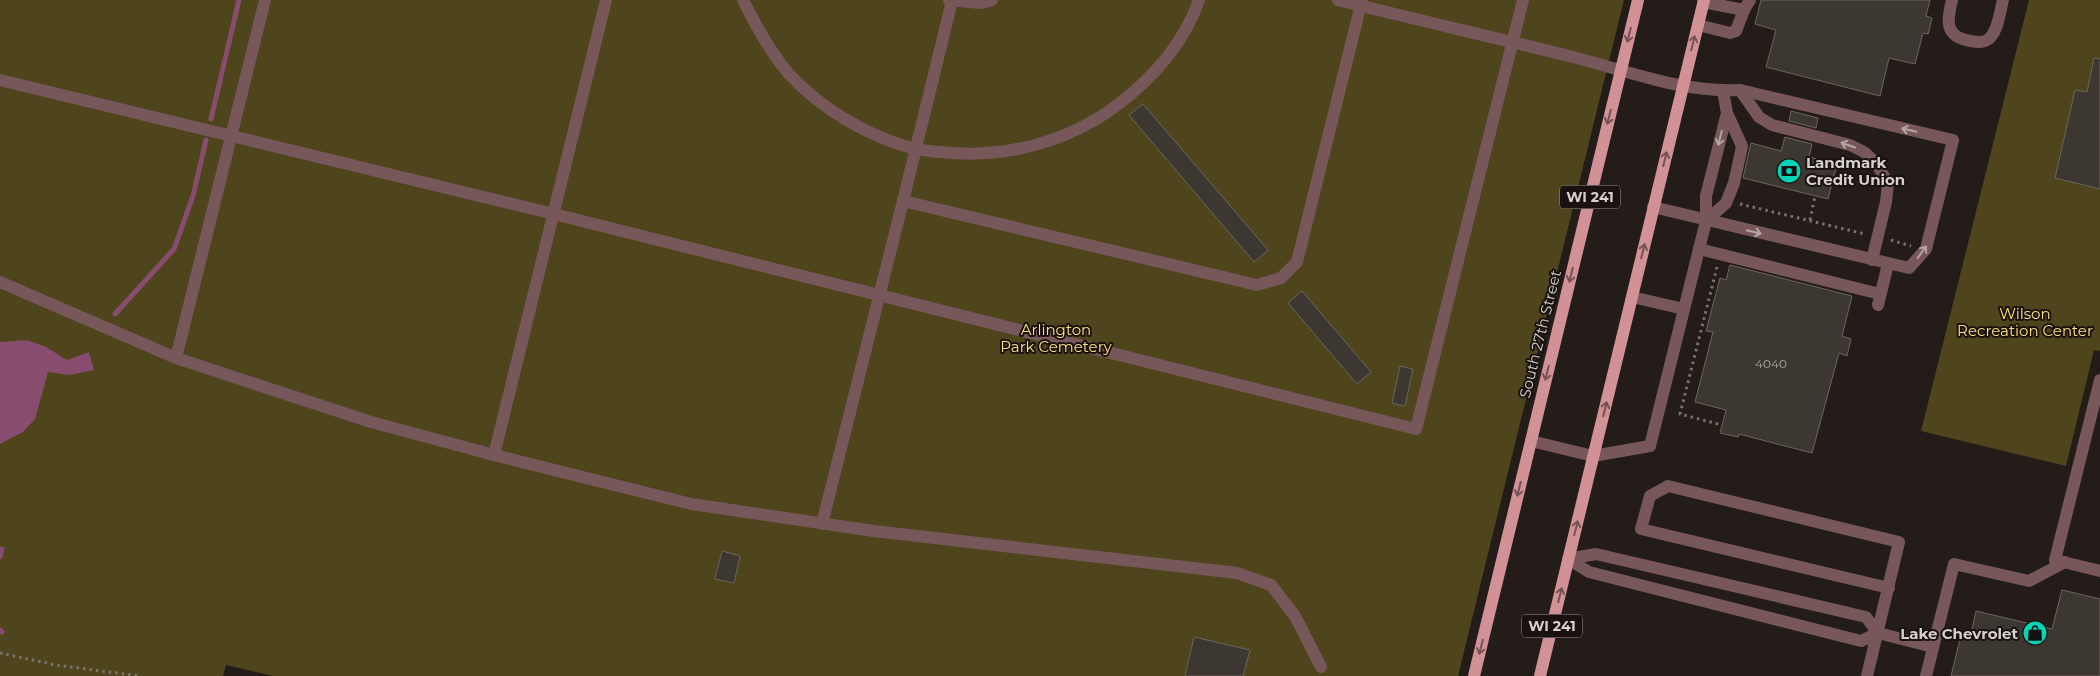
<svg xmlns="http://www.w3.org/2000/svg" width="2100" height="676" font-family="Montserrat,sans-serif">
<rect width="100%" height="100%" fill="#231c19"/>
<g fill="#4f451d">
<polygon points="0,0 1624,0 1458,676 273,676 226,665 223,676 0,676"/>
<polygon points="2029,0 2100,0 2100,351 2094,350 2066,466 1921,431"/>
</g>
<polygon fill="#884c6f" points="27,340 46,347 67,360 89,352 94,370 69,375 48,372 35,419 23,432 0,444 0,342"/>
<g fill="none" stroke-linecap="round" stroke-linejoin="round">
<g stroke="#884c6f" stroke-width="5">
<polyline points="211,119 239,0"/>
<polyline points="115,314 174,249 193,196 206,140"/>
<polyline points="0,557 2,549"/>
<polyline points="0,630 2,632"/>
</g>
</g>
<g fill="#3d3731" stroke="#6c655f">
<polygon points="1761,0 1930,0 1926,16 1932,18 1928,34 1923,33 1915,64 1889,58 1880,96 1766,67 1776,30 1755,24"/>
<polygon points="2094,58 2100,59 2100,189 2055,178 2075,90 2087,92"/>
<polygon points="1143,104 1268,250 1254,262 1129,115"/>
<polygon points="1791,111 1818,118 1816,128 1789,121"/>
<polygon points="1785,137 1812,144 1809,157 1837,164 1828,199 1743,178 1751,143 1781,151"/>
<polygon points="1730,265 1852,296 1842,336 1851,339 1847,356 1839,353 1812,453 1739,434 1738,437 1720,433 1726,410 1695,402 1713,332 1706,331 1720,278 1726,280"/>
<polygon points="1302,291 1371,372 1357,384 1288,303"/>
<polygon points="1400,366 1413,369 1405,406 1392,403"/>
<polygon points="722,551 740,556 734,583 715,579"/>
<polygon points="2062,590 2100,599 2100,676 1951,676 1962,631 1971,634 1976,611 2052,629"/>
<polygon points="1194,637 1250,650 1243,676 1185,676"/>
</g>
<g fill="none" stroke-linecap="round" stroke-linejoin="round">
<g stroke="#797370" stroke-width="3" stroke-dasharray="2.5 4" stroke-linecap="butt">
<polyline points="1740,204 1865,234"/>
<polyline points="1810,220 1815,196"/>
<polyline points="1891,240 1911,246"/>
<polyline points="1717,267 1680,414 1722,425"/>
<polyline points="0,653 56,665 140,676"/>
</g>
<g stroke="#77575a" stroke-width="12">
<path d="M743 0C756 26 770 52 789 74 821 109 869 137 915 149 923 151 933 151 941 152 1003 159 1066 143 1116 106 1152 79 1184 43 1199 0"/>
<polyline points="949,0 981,3 992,0"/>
<path d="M1338 0C1417 20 1497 38 1577 58 1630 72 1685 93 1740 90L1953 140 1926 249 1909 268 1653 207"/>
<path d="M1952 0C1947 21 1944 37 1971 41 1976 42 1983 43 1987 40 1998 34 2000 11 2003 0"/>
<polyline points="952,1 903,201 1257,285 1281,278 1297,262 1362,0"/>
<polyline points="1703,2 1744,10"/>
<polyline points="1698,25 1730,33 1736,31 1744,10 1750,0"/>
<polyline points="0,80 554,214 1416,429 1523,0"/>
<polyline points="1740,90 1759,117 1772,125 1850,145 1864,152 1876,163 1888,183 1886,202 1872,260"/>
<polyline points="1706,221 1726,203 1734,183 1740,156 1742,146 1727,113"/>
<polyline points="1699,249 1880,294"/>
<polyline points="0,282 176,358 371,422 494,455 691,504 874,531 1237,573 1271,585 1295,616 1321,667"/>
<polyline points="1632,297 1684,309"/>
<polyline points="1878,305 1888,264"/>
<polyline points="176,358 265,0"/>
<polyline points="2100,380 2055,560 2100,571"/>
<polyline points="1531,441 1593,456 1650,446 1706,221 1706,196 1727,113 1723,91"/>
<polyline points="494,455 606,0"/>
<polyline points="822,524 903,201"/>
<polygon points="1596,554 1866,617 1878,633 1861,641 1589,572 1568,559"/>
<polyline points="1878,633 1933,647"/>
<polyline points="1867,676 1899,542 1668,486 1650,496 1641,529 1889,588"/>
<polyline points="1926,676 1954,564 2029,581 2065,562"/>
</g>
<g stroke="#d29197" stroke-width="12">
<polyline points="1474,676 1638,0"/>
<polyline points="1540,676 1704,0"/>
</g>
</g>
<defs><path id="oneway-shaft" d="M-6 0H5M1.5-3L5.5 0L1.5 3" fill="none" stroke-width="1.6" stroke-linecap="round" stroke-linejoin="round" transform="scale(1.25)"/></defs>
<g stroke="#765254">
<use href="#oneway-shaft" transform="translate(1629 35) rotate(104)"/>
<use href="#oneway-shaft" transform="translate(1693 43) rotate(-76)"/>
<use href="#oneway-shaft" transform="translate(1609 117) rotate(104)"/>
<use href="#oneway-shaft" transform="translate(1665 159) rotate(-76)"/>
<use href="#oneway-shaft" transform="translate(1643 251) rotate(-76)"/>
<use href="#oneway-shaft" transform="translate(1571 275) rotate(104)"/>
<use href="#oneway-shaft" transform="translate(1547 373) rotate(104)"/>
<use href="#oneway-shaft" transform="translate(1605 409) rotate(-76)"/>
<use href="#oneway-shaft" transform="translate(1519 489) rotate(104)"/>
<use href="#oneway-shaft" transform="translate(1576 528) rotate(-76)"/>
<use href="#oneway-shaft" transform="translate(1560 595) rotate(-76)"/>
<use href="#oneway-shaft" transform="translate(1481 647) rotate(104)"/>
</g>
<g stroke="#b5a6a6">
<use href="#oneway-shaft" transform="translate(1909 130) rotate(-167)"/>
<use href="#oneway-shaft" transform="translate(1720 138) rotate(104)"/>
<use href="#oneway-shaft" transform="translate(1848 145) rotate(-161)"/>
<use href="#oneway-shaft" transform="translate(1754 232) rotate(13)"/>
<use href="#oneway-shaft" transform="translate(1922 252) rotate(-54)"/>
</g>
<defs>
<symbol id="bank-disc" viewBox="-11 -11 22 22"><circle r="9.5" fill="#04d5b6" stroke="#1a1210"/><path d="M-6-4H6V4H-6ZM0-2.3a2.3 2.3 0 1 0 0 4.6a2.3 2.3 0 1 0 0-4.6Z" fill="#111"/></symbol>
<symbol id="shop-disc" viewBox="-11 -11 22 22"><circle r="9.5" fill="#04d5b6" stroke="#1a1210"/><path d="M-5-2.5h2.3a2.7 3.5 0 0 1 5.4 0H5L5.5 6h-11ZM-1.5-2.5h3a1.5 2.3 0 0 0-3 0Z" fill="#111"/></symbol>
</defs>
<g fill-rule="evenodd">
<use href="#bank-disc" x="1775" y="157" width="28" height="28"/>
<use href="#shop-disc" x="2021" y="619" width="28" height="28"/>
</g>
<g text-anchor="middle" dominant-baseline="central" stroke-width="4" stroke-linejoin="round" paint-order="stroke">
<g font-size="12" fill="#b0aaa8">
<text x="1771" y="363">4040</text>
</g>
<g fill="#1a1210" stroke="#9e9896" stroke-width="1">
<rect x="1560" y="185.5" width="60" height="23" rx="4"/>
<rect x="1522" y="614.5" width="60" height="23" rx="4"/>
</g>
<g font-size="14" font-weight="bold" fill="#d6d1cf">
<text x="1590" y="197">WI 241</text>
<text x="1552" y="626">WI 241</text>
</g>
<g font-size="15" font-weight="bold" fill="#d6d1cf" stroke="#1a1210" text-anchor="start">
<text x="1806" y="162">Landmark<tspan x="1806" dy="17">Credit Union</tspan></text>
<text x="2018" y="633" text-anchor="end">Lake Chevrolet</text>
</g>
<g font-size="15" fill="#fde27f" stroke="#1a1210">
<text x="2025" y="313">Wilson<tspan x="2025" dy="17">Recreation Center</tspan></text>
<text x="1056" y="329">Arlington<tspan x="1056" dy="17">Park Cemetery</tspan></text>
</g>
<g font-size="15" fill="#d6d1cf" stroke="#1a1210">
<text transform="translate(1540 334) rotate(-76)">South 27th Street</text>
</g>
</g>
</svg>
